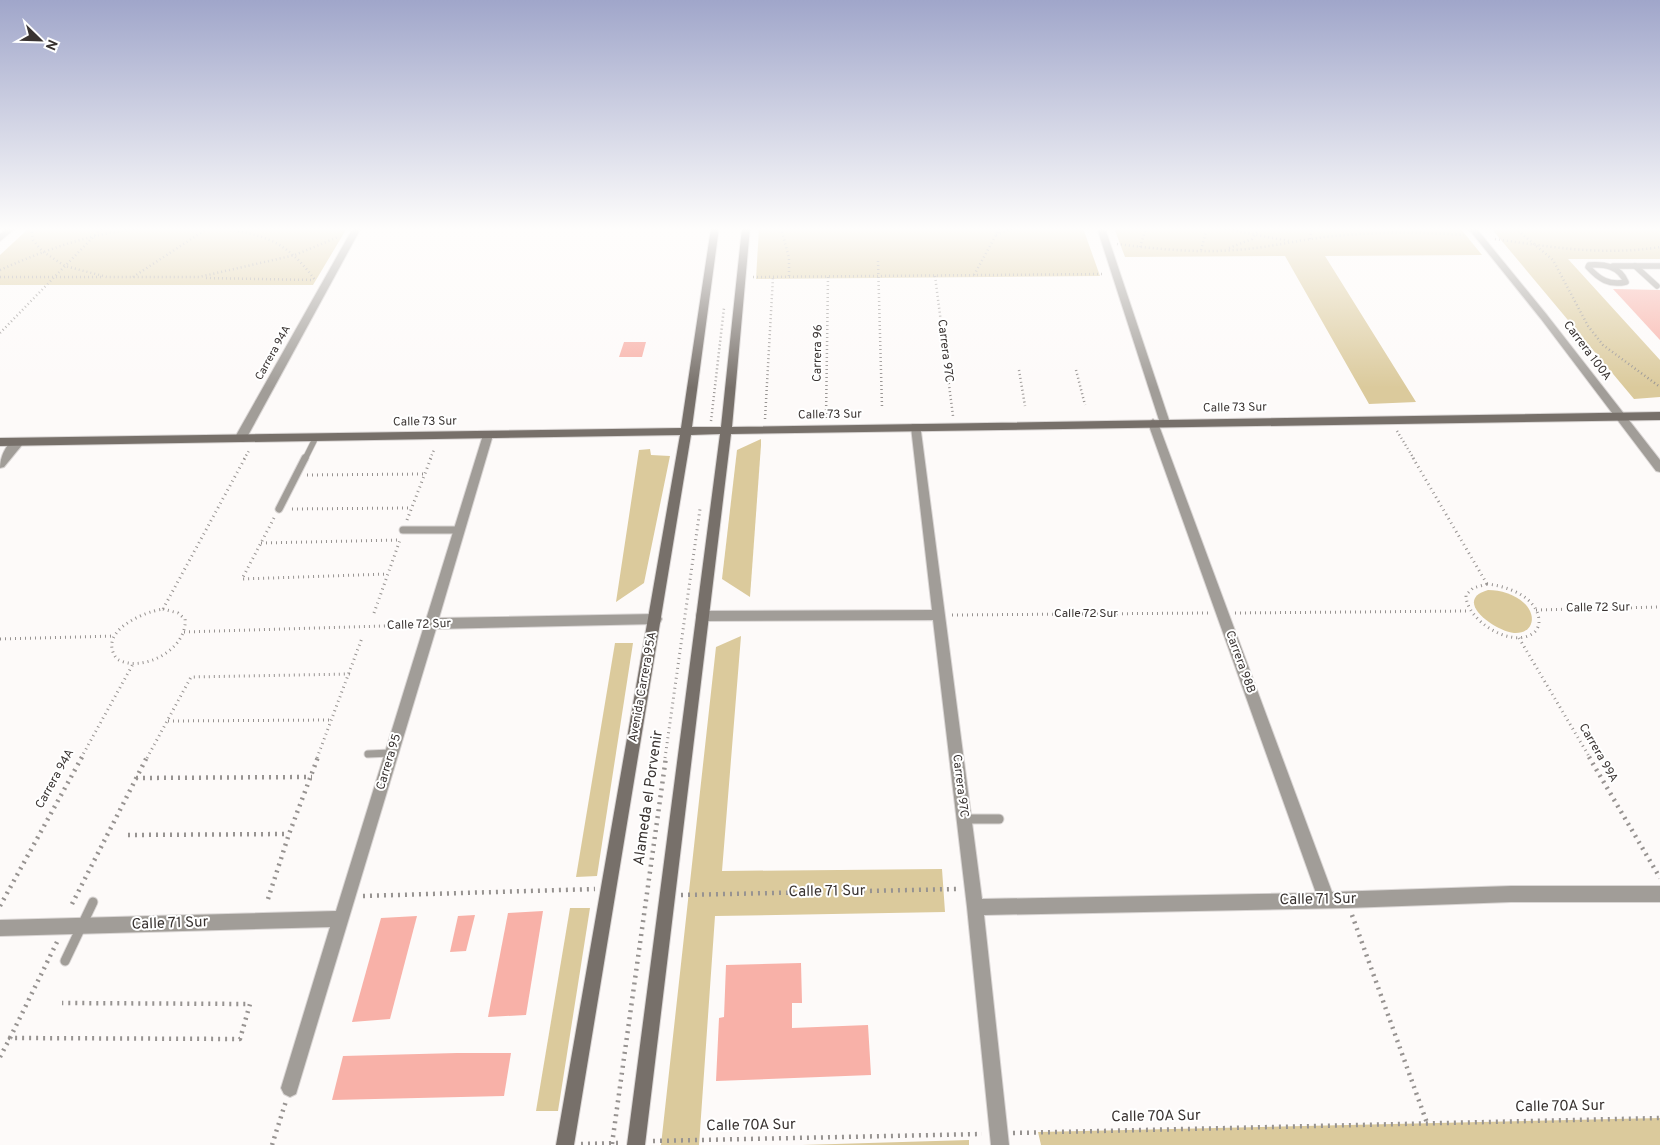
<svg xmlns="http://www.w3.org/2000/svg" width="1660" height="1145" font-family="Overpass,sans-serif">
<rect width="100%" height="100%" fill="#fdfaf9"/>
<g fill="#dbca9c">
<polygon points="29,228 347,228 313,285 0,285 0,255"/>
<polygon points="759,228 1083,228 1100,276 756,279"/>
<polygon points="1114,228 1460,228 1482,255 1325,256 1416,402 1369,404 1285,256 1125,257"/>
<polygon points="1491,228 1660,230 1660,259 1568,259 1660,360 1660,397 1634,399"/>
<polygon points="761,439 761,445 750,597 722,579 737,450"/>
<polygon points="650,449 651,455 670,456 644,583 616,602 639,450"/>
<path d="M1488 590C1501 590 1514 594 1524 603 1537 615 1534 634 1514 633 1494 631 1452 600 1488 590Z"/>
<polygon points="741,636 722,871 942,869 945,912 715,916 699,1145 661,1145 716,647"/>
<polygon points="615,643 633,643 597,876 576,877"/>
<polygon points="570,908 590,908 558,1111 536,1111"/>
<polygon points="1660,1118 1660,1145 1041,1145 1038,1132"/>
<polygon points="969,1140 969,1145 802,1145"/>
</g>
<g fill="#f8b1a8">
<polygon points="1613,289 1660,290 1660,340"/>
<polygon points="624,342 646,342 642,357 619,357"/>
<polygon points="543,911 526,1015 488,1017 508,913"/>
<polygon points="475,915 466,951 450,952 458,916"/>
<polygon points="417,916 390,1019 352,1022 381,918"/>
<polygon points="801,963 802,1003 792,1003 792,1028 868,1025 871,1075 716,1081 719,1018 724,1017 726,965"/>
<polygon points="457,1053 511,1053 504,1096 332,1100 343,1056"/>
</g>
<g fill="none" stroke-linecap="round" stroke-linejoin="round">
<defs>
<g id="lane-far2">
<path d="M1589 265C1605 264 1619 266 1626 282 1609 286 1599 279 1588 267Z"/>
<polyline points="1613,266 1660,266"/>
<polyline points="1635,266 1657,286"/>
<polyline points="305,459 316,437"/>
</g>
<g id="lane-far1">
<polyline points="279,509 305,458"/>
<polyline points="403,530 459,530"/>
<polyline points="368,754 391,753"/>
</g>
<g id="lane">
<polyline points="964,819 999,819"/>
<polyline points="65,961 93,902"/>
</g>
<g id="street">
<polygon points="7,228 16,228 0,241 0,234"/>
<polygon points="353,228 361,228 246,439 244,442 236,442 234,439"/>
<polygon points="1097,228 1105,228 1170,423 1169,426 1165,427 1160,423"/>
<polygon points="1468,228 1476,228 1547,315 1660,460 1660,472 1656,471 1541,319"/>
<polygon points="1153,419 1158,423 1332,892 1511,886 1660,886 1660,902 1511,902 1347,908 984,915 1009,1145 991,1145 967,907 933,620 702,621 697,620 696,616 697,612 702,611 932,610 911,427 912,424 920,424 982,899 1316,893 1148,423"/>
<polygon points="488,431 493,435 439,618 655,614 660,615 662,619 660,623 655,624 436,629 296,1094 290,1097 284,1094 281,1088 330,927 0,936 0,920 336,911 483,435"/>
<path d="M18 438 24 442 22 445 4 467 0 468C0 457 6 442 18 438Z"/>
</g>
<polygon id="secondary" points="711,228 719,228 692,427 721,427 742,228 750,228 732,427 1660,412 1660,420 731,434 645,1145 627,1145 720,434 691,435 574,1145 556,1145 680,435 0,446 0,438 681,428"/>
</defs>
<use href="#lane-far2" stroke="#dad6d5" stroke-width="7"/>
<use href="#lane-far1" stroke="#dad6d5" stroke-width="9"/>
<use href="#lane" stroke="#dad6d5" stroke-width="11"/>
<use href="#street" stroke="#dad6d5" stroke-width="2"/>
<use href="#secondary" stroke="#dad6d5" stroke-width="2"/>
<g stroke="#979391" stroke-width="2.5" stroke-dasharray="1 3" stroke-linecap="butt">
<polyline points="31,228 33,240 42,251 65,266 107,277 199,277 295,255 338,237"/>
<path d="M214 228C263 234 285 239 315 280"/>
<polyline points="781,228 789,258 789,277"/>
<polyline points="1221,228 1289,241"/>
<polyline points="1358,228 1367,230"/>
<polyline points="1515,228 1553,260 1588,326 1603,345 1660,387"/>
<polyline points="1392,231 1404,228"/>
<polyline points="996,235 1013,228"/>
<polyline points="1310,239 1312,228"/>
<path d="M1495 239C1550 247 1604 256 1660 247"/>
<path d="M1117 244C1156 249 1196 253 1235 250 1269 248 1301 239 1334 236 1377 232 1421 232 1464 235"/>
<polyline points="1140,247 1146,228"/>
<polyline points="1229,248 1252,239 1260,228"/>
<polyline points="1201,250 1207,228"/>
<polyline points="878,261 882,407"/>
<path d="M0 270C47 249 94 232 146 228"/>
<polyline points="974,275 1000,228"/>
<polyline points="935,276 953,416"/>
<polyline points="0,277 102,277"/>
<polyline points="133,277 208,228"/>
<polyline points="753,277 1104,274"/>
<polyline points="206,278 314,280"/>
<polyline points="0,333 102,228"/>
<polyline points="1019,370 1025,406"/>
<polyline points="1076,370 1085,405"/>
<polyline points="826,418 828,277"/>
<polyline points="765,419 773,277"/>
<polyline points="711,421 724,308"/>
<polyline points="1397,431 1414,459"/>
<polyline points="244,459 250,449"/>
<polyline points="430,459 434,450"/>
</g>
<g stroke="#979391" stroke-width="3" stroke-dasharray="1 4" stroke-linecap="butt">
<polyline points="1413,458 1487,584"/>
<polyline points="307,475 424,474"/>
<polyline points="292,509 411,508"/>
<polyline points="274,518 242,579 388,574"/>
<polyline points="407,520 431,458"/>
<polyline points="261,543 399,540"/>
<path d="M1487 584C1507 586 1538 597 1539 621 1539 626 1537 631 1532 634 1510 648 1466 620 1466 595L1473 588Z"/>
<path d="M163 609 178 613 185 619C188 649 142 674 117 659 96 632 143 612 163 609Z"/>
<polyline points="163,609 245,458"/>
<polyline points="1536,610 1660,607"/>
<polyline points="374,613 400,540"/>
<polyline points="1235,613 1469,611"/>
<polyline points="952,615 1209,613"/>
<polyline points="184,632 417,625"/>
<polyline points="1519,638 1590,758"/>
<polyline points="0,639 115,636"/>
<polyline points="168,721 332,720"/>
<polyline points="81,758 133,664"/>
<polyline points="147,758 191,677 350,674"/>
<polyline points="317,758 362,638"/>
<polyline points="665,758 700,509"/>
</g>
<g stroke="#979391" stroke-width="4.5" stroke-dasharray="2 5" stroke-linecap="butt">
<polyline points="1589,757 1660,878"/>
<polyline points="136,778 312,777"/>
<polyline points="128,835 289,834"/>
<polyline points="681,895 957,889"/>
<polyline points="363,896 595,889"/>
<polyline points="268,899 289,834 318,757"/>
<polyline points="72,904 147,757"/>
<polyline points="0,906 82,757"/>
<polyline points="1352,915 1427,1123"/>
<polyline points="57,942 10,1038 240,1039 250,1004 62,1003"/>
<polyline points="0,1057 10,1038"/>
<polyline points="1013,1133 1660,1118"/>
<polyline points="653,1141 982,1134"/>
<polyline points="581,1144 620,1143"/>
<polyline points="612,1144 666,757"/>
<polyline points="272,1145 286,1101"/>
</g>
<use href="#lane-far2" stroke="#a19d98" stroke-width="5.5"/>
<use href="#lane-far1" stroke="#a19d98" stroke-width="7"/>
<use href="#lane" stroke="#a19d98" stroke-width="9"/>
<use href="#street" fill="#a19d98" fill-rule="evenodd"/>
<use href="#secondary" fill="#77706a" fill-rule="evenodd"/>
</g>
<linearGradient id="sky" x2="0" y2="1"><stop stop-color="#a0a6ca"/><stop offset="0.59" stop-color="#fefdfc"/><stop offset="1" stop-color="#fefdfc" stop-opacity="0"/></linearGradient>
<rect width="1660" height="388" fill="url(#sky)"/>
<g text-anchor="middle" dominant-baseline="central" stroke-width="4" stroke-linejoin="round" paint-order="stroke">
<g font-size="11" fill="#393331" stroke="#fff">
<text transform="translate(273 353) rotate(-61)">Carrera 94A</text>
</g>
<g font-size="12" fill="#393331" stroke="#fff">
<text transform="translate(945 351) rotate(83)">Carrera 97C</text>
<text transform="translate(1587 351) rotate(53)">Carrera 100A</text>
<text transform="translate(818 353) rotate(-89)">Carrera 96</text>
<text transform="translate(1235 408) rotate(-1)">Calle 73 Sur</text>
<text transform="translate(830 415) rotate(-1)">Calle 73 Sur</text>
<text transform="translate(425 422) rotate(-1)">Calle 73 Sur</text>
<text transform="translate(1598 608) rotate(-1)">Calle 72 Sur</text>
<text x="1086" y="614">Calle 72 Sur</text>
<text transform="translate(419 625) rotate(-2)">Calle 72 Sur</text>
<text transform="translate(1240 662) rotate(70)">Carrera 98B</text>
<text transform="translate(643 687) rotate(-80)">Avenida Carrera 95A</text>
<text transform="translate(1598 753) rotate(60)">Carrera 99A</text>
<text transform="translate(389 762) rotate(-73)">Carrera 95</text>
<text transform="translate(55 779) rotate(-61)">Carrera 94A</text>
<text transform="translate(960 786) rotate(83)">Carrera 97C</text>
</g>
<g font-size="15" fill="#393331" stroke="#fff">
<text transform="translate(649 798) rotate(-82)">Alameda el Porvenir</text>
<text transform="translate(827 892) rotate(-1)">Calle 71 Sur</text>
<text transform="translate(1318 900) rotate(-1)">Calle 71 Sur</text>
<text transform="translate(170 924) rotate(-2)">Calle 71 Sur</text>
<text transform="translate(1560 1107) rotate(-1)">Calle 70A Sur</text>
<text transform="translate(1156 1117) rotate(-1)">Calle 70A Sur</text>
<text transform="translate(751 1126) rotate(-1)">Calle 70A Sur</text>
</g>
</g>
<g transform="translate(40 40) rotate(113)" stroke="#ffffff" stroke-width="4" paint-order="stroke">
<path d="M0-4L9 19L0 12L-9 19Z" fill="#393331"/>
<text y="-8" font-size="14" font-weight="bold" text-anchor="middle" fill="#393331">N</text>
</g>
</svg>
